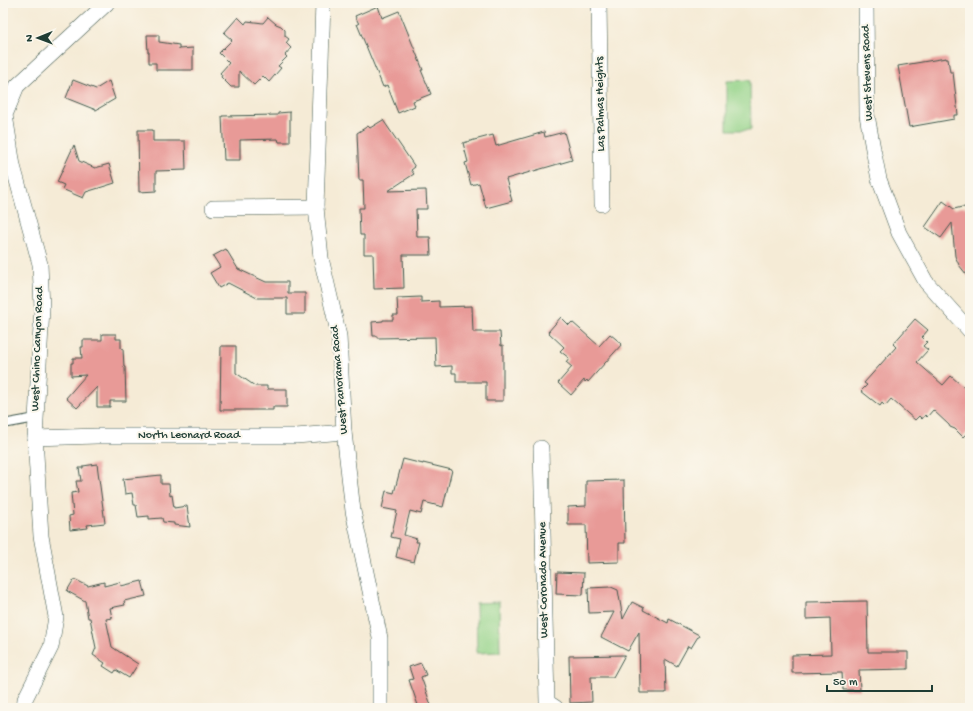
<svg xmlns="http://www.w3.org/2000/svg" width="973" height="711" font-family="'Gochi Hand',sans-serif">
<rect width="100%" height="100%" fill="#fbf7ec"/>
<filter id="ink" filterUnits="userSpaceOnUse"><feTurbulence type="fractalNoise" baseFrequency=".025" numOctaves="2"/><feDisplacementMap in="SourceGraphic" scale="8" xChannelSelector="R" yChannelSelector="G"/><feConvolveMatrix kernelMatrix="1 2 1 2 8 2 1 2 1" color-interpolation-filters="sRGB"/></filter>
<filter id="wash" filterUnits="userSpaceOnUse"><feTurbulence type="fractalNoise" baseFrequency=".012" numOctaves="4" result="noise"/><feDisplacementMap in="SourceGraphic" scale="16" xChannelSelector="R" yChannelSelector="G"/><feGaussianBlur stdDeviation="0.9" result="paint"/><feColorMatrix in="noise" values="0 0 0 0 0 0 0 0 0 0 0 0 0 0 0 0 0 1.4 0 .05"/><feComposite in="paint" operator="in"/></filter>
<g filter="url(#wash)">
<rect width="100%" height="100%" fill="#f5ebd6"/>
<g fill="#94d389" stroke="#5a885e">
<polygon points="750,80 751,130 727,130 727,81"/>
<polygon points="499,602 500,652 477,653 476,603"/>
</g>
<g id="blocks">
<g fill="#e89a97">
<polygon points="378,6 382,18 399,11 423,70 421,70 431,94 413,101 415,106 398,113 387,85 383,87 357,24 359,24 355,16"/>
<polygon points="238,17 245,24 247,21 263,23 268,17 276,24 281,26 285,30 285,36 289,39 286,43 291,48 285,55 287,57 278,66 281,68 269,82 263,76 254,85 239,71 239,87 231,87 221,77 222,75 220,73 229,63 219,53 232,40 224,33"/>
<polygon points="147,35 159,35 159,42 179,45 179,49 193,48 193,70 156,70 156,63 149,63 149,52 148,52"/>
<polygon points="946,58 946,59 948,59 950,72 953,72 958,115 954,115 954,119 909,127 898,66"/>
<polygon points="73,80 96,89 109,81 115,99 96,110 66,98"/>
<polygon points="290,112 290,142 279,142 278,139 240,140 240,160 224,160 222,116 278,115 278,113"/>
<polygon points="383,120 415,167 411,170 414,174 388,191 426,190 427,209 416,209 417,237 430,237 431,255 403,255 404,288 374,289 373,254 364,254 364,235 360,235 359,208 364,208 363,180 359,180 357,133 368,126 370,128"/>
<polygon points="138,130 153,130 153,141 185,141 186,170 156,171 156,191 139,192"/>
<polygon points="544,132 545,137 564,132 572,160 506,179 512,201 486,208 479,183 471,185 465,163 468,162 463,143 493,135 496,146"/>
<polygon points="74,145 79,161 95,168 109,164 115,183 86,192 83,198 62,189 64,185 57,182"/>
<polygon points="943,201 954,209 962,207 970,208 970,279 959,265 955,256 952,223 941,238 925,227"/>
<polygon points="226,249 238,269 266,282 288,282 288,293 305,293 305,314 287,314 287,298 257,298 228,283 219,288 210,273 220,267 213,256"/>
<polygon points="421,297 421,302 439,301 439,307 472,306 473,332 500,332 501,346 503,345 503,401 486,401 486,382 456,382 456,373 452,373 452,366 436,367 435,337 377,338 377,336 373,336 372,322 383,321 383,320 393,320 393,315 398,315 397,298"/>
<polygon points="561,317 569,325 572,322 599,346 610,334 622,344 588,382 587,380 585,382 584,380 571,395 558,383 572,367 566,362 569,358 560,351 564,347 548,332"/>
<polygon points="915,319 928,330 922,337 927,342 923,346 928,350 917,362 943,385 951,376 970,393 970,430 963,437 955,429 950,427 949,425 933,410 927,417 925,415 922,419 919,416 915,420 891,399 885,406 882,403 880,406 861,391 867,385 864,383 896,347 893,344"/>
<polygon points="102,334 116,334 116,339 121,339 121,348 123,349 124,367 125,367 126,401 110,401 110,407 97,407 97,387 77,408 66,398 86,375 71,376 71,363 73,363 73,358 82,358 81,347 83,347 83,340 102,340"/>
<polygon points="221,346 236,346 236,373 255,386 267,386 267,389 287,389 287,407 273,407 273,410 220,410"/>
<polygon points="403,459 423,464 423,463 452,470 443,507 424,502 421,514 410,511 404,535 417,539 416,542 419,542 414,562 396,557 400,539 391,537 397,511 382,508 386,491 394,493"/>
<polygon points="97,464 105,523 87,525 88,528 70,530 69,516 73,515 71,493 78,492 76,481 81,481 79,468 83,468 83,466"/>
<polygon points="161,475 161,484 169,484 170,496 172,495 174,508 187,506 190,527 174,525 174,523 163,522 162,518 149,519 149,516 138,517 136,505 134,505 132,493 125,494 123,479"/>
<polygon points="624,480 625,543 619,543 619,562 587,563 586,525 568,525 568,507 586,506 586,481"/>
<polygon points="557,572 584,573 583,595 556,594"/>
<polygon points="74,579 88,586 104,582 104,586 120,582 121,586 142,581 146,596 124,601 125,605 110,608 112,618 106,619 112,647 138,664 129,678 116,670 114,673 103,666 105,663 93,655 96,648 90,618 88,618 85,601 67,591"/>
<polygon points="611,587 618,590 623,619 632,602 644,608 643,610 668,623 669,619 699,635 691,648 688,646 677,666 665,659 666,693 640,693 639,632 628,651 601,637 614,612 589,613 588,588"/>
<polygon points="867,601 868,652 908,652 908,669 859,670 860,690 843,690 842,672 792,673 792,655 831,654 830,618 806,619 806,602"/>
<polygon points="625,655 613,677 591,677 592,702 570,703 569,656"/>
<polygon points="421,663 426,675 421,677 432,708 419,708 409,680 413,679 409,667"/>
</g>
</g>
</g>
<g filter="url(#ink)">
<use href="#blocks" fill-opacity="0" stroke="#3f574c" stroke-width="1"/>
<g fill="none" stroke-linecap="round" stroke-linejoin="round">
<defs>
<polyline id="service" points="3,424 36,418"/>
<g id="minor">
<polyline points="323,3 316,207 321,258 339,336 344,432 353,511 380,638 380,708"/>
<polyline points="599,3 602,204"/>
<polyline points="866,3 867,115 873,149 879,179 899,233 926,282 970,331"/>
<polyline points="213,208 316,207"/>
<polyline points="35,438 97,436 296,436 344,432"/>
<polyline points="541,448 547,702 556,708"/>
<polyline points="24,708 25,699 51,647 56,617 41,536 35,438 42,308 40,264 13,166 5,115 17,86 107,3"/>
</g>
</defs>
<use href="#service" stroke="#3f574c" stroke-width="10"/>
<use href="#minor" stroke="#3f574c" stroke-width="16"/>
<use href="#service" stroke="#fff" stroke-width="8"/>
<use href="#minor" stroke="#fff" stroke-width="15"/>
</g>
</g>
<g text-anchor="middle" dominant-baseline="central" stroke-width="4" stroke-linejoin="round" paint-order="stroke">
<g font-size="12" fill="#1f3d34" stroke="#fbf7ec">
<text transform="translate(868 73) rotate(-92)">West Stevens Road</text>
<text transform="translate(601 104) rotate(-91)">Las Palmas Heights</text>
<text transform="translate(38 349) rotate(-88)">West Chino Canyon Road</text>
<text transform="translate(340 380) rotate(-95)">West Panorama Road</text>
<text x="189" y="436">North Leonard Road</text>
<text transform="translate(544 580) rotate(-91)">West Coronado Avenue</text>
</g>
</g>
<rect width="973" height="711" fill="none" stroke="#fbf7ec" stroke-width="16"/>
<g transform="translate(38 38) rotate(269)" stroke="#fbf7ec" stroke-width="3" paint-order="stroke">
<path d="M0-3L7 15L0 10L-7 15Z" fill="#1f3d34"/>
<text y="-6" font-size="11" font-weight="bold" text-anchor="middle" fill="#1f3d34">N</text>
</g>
<path d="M827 685v6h105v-6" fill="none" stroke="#1f3d34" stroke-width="2"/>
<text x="833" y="685" font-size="12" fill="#1f3d34" stroke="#fbf7ec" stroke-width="3" paint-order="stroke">50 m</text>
</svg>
